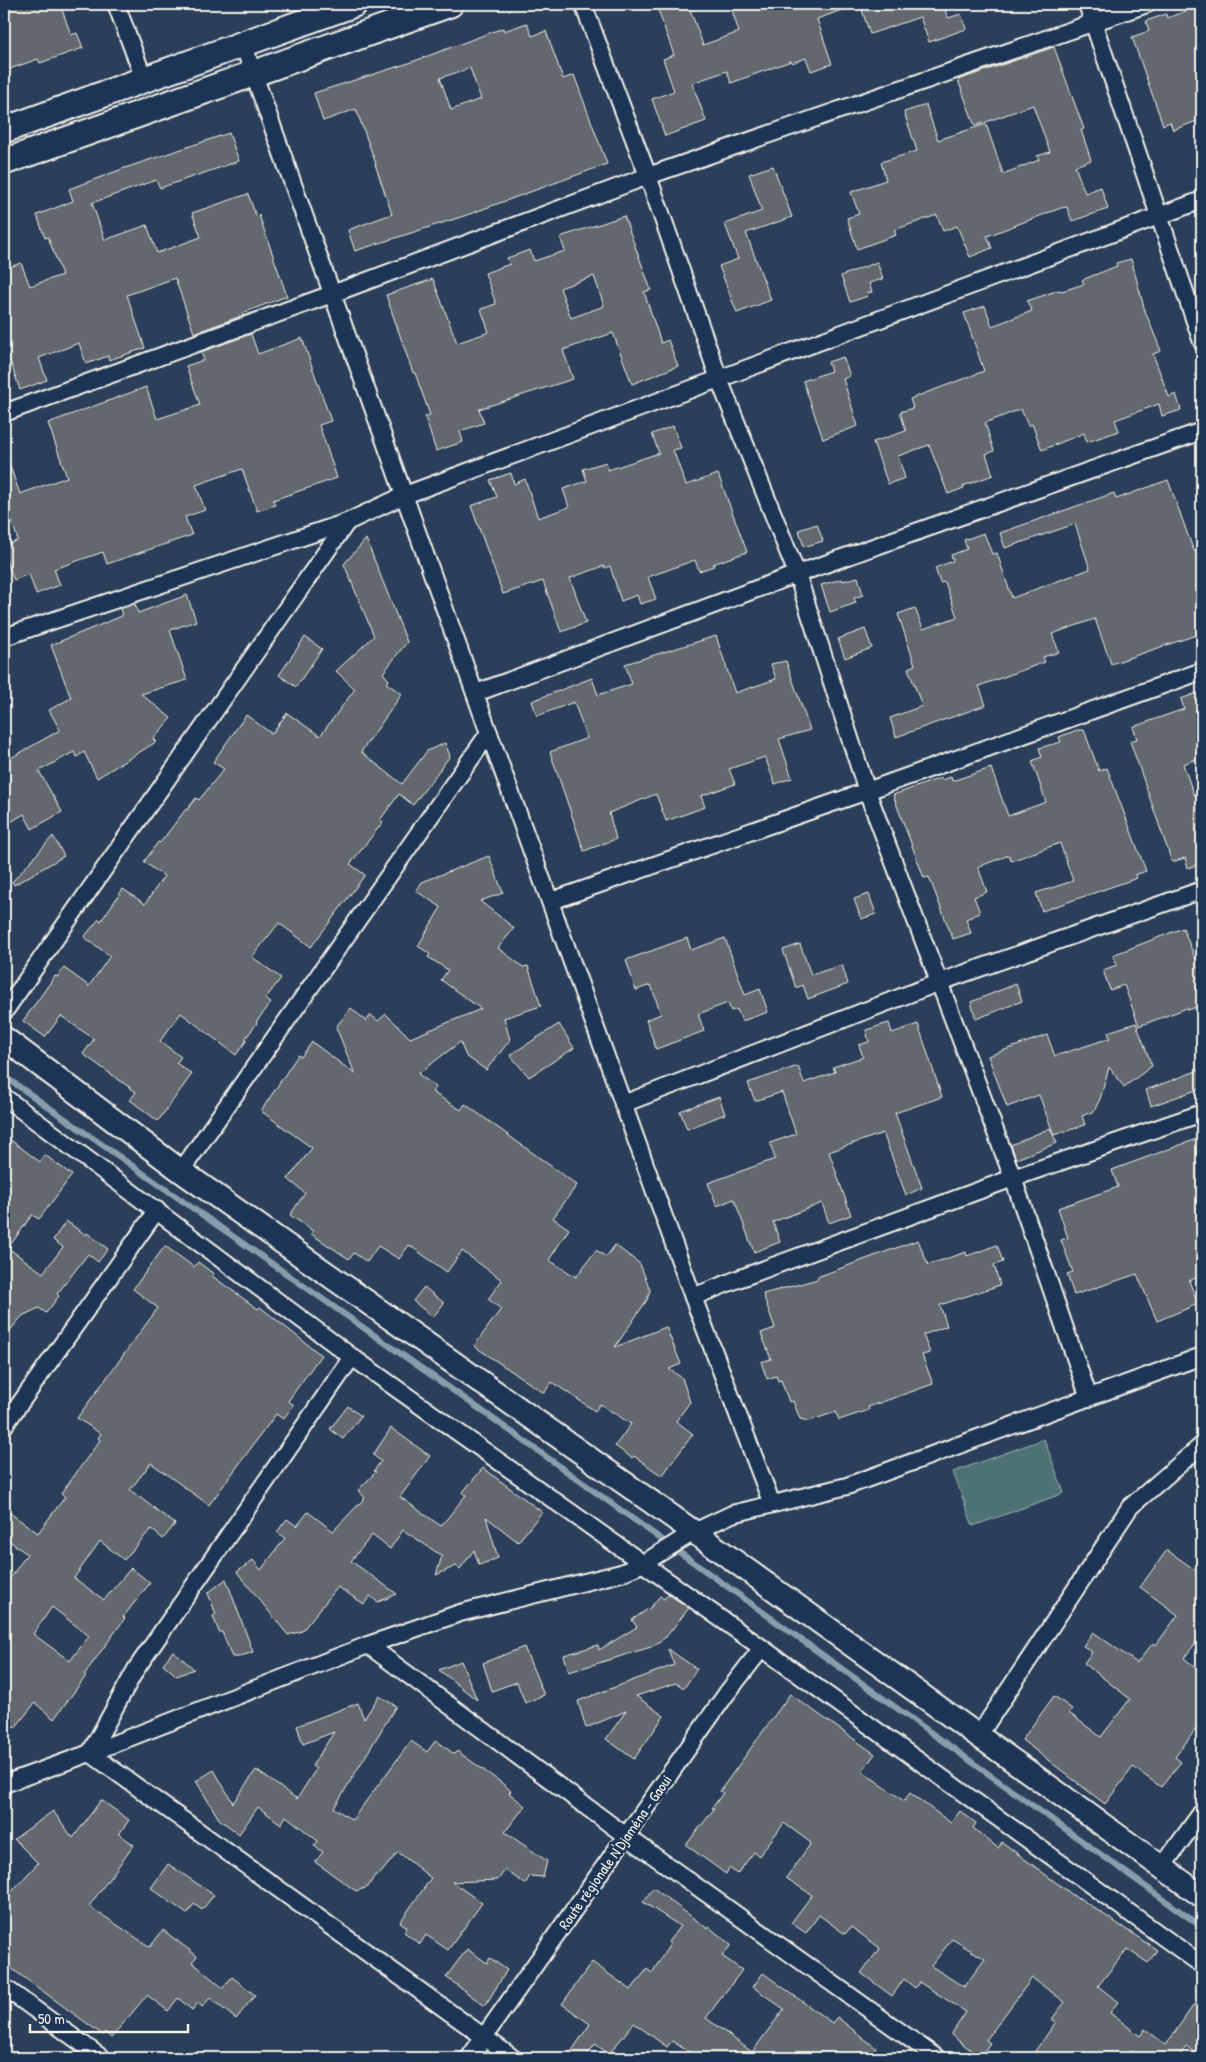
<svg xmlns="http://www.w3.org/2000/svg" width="1206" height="2062" font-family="'Patrick Hand',sans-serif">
<rect width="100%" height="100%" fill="#2b3f5b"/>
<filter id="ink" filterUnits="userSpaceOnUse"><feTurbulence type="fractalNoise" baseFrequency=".02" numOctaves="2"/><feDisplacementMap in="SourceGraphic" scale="10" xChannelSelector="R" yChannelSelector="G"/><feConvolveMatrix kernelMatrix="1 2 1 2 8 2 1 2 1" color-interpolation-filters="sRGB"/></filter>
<g filter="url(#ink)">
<polygon fill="#4e7273" stroke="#a1b2ae" points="1044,1439 1064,1493 973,1526 953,1472"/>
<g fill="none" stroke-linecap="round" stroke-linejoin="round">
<polyline stroke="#879fac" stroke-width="6" points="4,1076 481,1410 1202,1927"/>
</g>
<g fill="#62686d" stroke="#f4f1e8" fill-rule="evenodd">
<polygon points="4,4 60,4 71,35 77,33 83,48 40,63 38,59 4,71"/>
<polygon points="656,4 688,4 703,45 739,32 730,4 853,4 853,6 817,19 832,64 811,71 806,58 792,63 791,61 731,83 727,71 692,83 706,121 665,136 652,99 674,91 663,59 674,55"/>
<polygon points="860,4 949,4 949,6 944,8 948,18 961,14 966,29 929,42 920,17 870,34"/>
<polygon points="1197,7 1202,24 1202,119 1173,130 1170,122 1163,125 1132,37 1149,31 1146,21 1166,14 1167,18"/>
<path d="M527 23 532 36 546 31 563 79 574 75 607 164 464 216 355 251 348 230 392 214 375 164H376L356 109 323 121 314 93 409 63 503 28 504 31ZM470 68 481 99 451 110 440 78Z"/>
<polygon points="1054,47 1084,129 1081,130 1091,160 1075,166 1085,193 1101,187 1108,209 1072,221 1067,207 1061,208 987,236 992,248 970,257 957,226 943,231 937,215 894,230 896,235 857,249 847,218 859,214 851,192 886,180 881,162 917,151 904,112 926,105 938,140 986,124 1003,174 1039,160 1037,156 1050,152 1033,105 975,126 958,80"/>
<polygon points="229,133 239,161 160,188 156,180 92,203 105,240 147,225 157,253 201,237 192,213 248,194 256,216 259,215 287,296 243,313 244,315 194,333 175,278 127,295 145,348 109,360 108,356 86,364 79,343 39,358 47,380 20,390 4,343 4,269 21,263 30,286 62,275 48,237 45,238 37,215 73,201 69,189 125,168"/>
<polygon points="773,166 792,217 746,233 771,300 737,313 719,266 738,259 725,224 762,211 749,174"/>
<path d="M624 216 651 290 644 292 661 343 668 340 678 366 632 384 613 333 563 350 573 379 479 409 484 423 460 431 463 442 436 451 425 417 430 415 415 373H413L386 295 433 279 457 343 489 332 481 309 496 304 485 273 510 264 507 258 530 250 534 261 565 251 560 237ZM594 276 604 306 571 318 560 288Z"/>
<polygon points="1131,259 1145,311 1161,351 1153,354 1169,397 1176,394 1181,410 1162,416 1159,404 1115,420 1119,431 1087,442 1084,433 1042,450 1032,424 1028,426 1021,409 985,423 994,451 986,454 993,475 963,486 964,488 948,494 929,445 898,456 905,478 888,484 873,442 906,431 900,412 913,408 910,399 984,371 964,313 985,306 992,326 1032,311 1027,301 1059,290 1062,291 1084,284 1082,280 1117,266 1116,263"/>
<polygon points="877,262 883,279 869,283 872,292 867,293 868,296 850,302 841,276"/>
<polygon points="251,334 258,354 302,338 331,421 319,425 337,478 273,500 275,505 257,511 242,469 196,485 205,510 185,517 192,535 107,564 103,552 54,569 60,585 36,594 29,574 14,580 4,555 4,546 18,540 4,498 4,455 6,455 20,494 67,477 48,423 146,387 157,419 200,405 186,366 204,360 201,352"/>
<polygon points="843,357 850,376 843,379 858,426 823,439 803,381 831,371 828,362"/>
<polygon points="673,426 681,448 673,450 686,485 718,474 747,552 713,564 714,566 699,571 695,560 648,577 656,599 640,604 637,595 621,601 610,566 605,568 604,566 570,578 586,623 561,632 543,581 503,594 471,506 497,497 490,480 511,473 514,484 525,479 538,518 569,507 563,489 587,481 583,469 606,462 608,470 659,453 652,434"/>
<polygon points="1168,480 1193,549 1196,553 1202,551 1202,633 1111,664 1095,619 1052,634 1059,652 1043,657 1045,662 979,686 986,705 896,737 890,718 922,706 908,668 915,665 898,614 915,608 923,629 957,617 945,582 940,583 935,568 953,561 951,555 967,549 964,540 984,533 992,554 997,553 1012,598 1090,569 1075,524 1005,548 1000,533 1114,493 1116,499"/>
<polygon points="817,524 823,541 804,547 799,530"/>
<polygon points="366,539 407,642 383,673 389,680 386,683 402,694 361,752 402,784 427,751 445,743 450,756 413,805 399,794 380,820 383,822 350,864 365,875 311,947 279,923 252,957 281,978 265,999 271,1003 256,1022 257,1023 245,1039 247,1040 236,1055 181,1013 160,1041 181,1057 176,1063 192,1074 158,1121 130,1100 136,1092 83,1054 94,1039 61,1016 45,1037 23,1021 55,976 57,977 64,968 89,986 110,956 84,937 99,919 101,921 123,889 145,904 164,876 144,862 158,842 160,843 186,809 187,810 196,798 199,800 224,769 213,762 246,715 272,734 287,713 320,736 355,689 336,671 374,636 344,564"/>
<polygon points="858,577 863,595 854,598 856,603 830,612 821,585 842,579 843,581"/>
<polygon points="187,595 196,621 170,630 187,680 141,694 171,718 153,739 156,742 97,778 84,752 77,757 74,752 39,771 62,812 32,829 24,814 4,826 4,762 60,730 49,710 71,698 51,645 122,616 120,609 135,604 138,613"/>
<polygon points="865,629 872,648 845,658 838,639"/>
<polygon points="716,636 735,693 776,679 771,664 786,661 810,730 779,739 792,778 775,784 765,757 729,769 735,784 701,796 705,807 666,821 656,794 609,813 616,839 584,851 550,752 587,738 574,702 537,716 532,701 592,678 598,695 632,684 625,664"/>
<polygon points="305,637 322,649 296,687 279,675"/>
<polygon points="1202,691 1202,757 1183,764 1194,795 1202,792 1202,863 1188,868 1185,858 1172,862 1130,741 1137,739 1133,727 1184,709 1181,699"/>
<polygon points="1077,730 1084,730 1099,771 1107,768 1146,871 1135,875 1137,878 1042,911 1036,893 1073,881 1060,843 1011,861 1009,855 978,867 987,892 974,897 980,913 966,919 971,933 953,939 929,877 924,878 893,795 941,778 942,780 951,777 952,781 991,768 1008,816 1046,802 1032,761 1042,757 1039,748 1061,742 1059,737"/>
<polygon points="53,836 64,856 14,885 12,882"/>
<polygon points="489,856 503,893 480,901 514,928 498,948 523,967 528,966 541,1006 504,1018 510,1040 486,1070 466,1056 460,1042 418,1074 436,1087 432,1092 461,1110 465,1104 577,1185 553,1218 569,1229 549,1260 576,1277 596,1250 606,1257 615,1245 640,1264 650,1290 647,1300 615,1347 666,1327 681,1364 669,1369 682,1378 690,1402 676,1421 693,1434 662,1476 634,1456 632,1458 615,1446 631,1424 600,1404 595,1411 552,1382 544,1393 474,1346 501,1309 488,1299 502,1280 462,1251 447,1272 409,1245 399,1259 378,1246 367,1262 354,1253 349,1259 311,1234 313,1231 290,1215 305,1193 288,1179 312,1148 261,1111 298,1055 301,1057 312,1042 355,1074 336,1027 351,1008 366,1021 371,1015 378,1021 386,1014 410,1038 481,1009 441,980 448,970 428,957 430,954 418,946 441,907 416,891 422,882"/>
<polygon points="869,894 876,914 861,919 854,899"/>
<polygon points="1183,928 1195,958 1202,956 1202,1005 1188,1010 1187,1008 1139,1026 1124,985 1110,990 1103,970 1117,965 1113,955"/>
<polygon points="687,938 691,950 725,938 745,995 760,989 768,1012 742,1021 737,1009 731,1011 728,1003 698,1014 704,1031 656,1049 646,1020 661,1014 651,985 636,990 626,960"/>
<polygon points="800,944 811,975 842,965 848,984 808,999 803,985 796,988 783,950"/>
<polygon points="1016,984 1022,1001 976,1019 971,1002"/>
<polygon points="889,1023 892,1033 918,1024 942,1097 895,1113 922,1188 906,1195 883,1133 829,1152 851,1215 829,1223 822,1203 773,1222 780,1242 754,1252 734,1199 717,1206 708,1183 775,1159 770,1143 796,1134 782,1092 755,1101 748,1083 798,1066 804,1083 835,1072 833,1067 863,1057 859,1045 869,1042 866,1030"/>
<polygon points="1136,1023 1152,1066 1124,1087 1109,1067 1100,1099 1094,1111 1082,1116 1085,1125 1054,1135 1039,1095 1007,1107 988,1056 1047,1035 1055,1056 1110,1038 1108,1032"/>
<polygon points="559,1024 574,1048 529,1077 510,1055"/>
<polygon points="1202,1069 1202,1088 1151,1106 1146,1090"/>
<polygon points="719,1097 725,1114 687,1129 680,1111"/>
<polygon points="1050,1128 1057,1143 1016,1159 1011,1145"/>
<polygon points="4,1135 40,1162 45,1155 72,1175 39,1219 32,1215 8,1248 43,1273 63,1247 53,1240 66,1221 86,1235 87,1233 108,1249 98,1262 88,1254 57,1294 59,1296 46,1313 39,1308 22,1316 4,1338"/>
<polygon points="1202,1137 1202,1275 1189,1281 1198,1304 1157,1321 1137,1274 1074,1295 1067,1274 1073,1272 1061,1240 1068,1238 1058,1208 1118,1187 1112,1170"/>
<polygon points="918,1240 928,1265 966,1252 967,1256 997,1245 1003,1262 994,1265 1000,1285 940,1305 947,1326 923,1335 930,1353 922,1355 933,1384 868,1407 869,1410 839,1420 836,1412 809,1421 800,1419 793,1401 789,1402 781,1380 778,1381 776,1376 767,1379 761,1362 771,1359 761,1333 775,1328 763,1294 818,1279 817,1277"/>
<path d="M165 1246 194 1267 198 1262 214 1274 212 1276 258 1309 260 1307 321 1355 288 1401 294 1405 283 1419 276 1414 209 1505 151 1463 130 1490 175 1524 163 1539 151 1529 124 1560 100 1541 74 1578 104 1600 131 1568 150 1583 123 1617 125 1618 84 1675 86 1676 54 1719 35 1703 15 1728 4 1719V1587L27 1554 4 1537V1509L38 1533 65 1497 61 1494 100 1440 98 1438 101 1434 77 1418 158 1308 133 1289ZM52 1607 89 1636 70 1661 33 1634Z"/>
<polygon points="424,1287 444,1303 433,1317 413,1301"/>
<polygon points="348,1406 361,1416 343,1439 330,1429"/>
<polygon points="391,1428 430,1456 400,1497 441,1526 466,1495 462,1493 483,1468 542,1512 518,1542 486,1517 498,1558 479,1565 474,1550 460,1569 456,1566 436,1575 442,1556 403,1530 390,1549 372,1535 351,1561 397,1594 378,1602 370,1596 364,1604 338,1587 302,1631 288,1635 237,1572 253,1560 261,1570 285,1538 277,1532 287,1519 297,1526 308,1512 333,1531 365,1498 358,1490 376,1472 374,1471 381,1461 373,1455"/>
<polygon points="1167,1550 1202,1575 1202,1635 1184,1658 1202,1673 1202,1721 1175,1757 1181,1762 1161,1787 1133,1767 1105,1804 1022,1740 1054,1696 1072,1709 1069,1713 1101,1737 1130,1699 1084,1663 1092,1652 1083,1646 1093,1632 1137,1663 1153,1643 1156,1645 1178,1615 1140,1587"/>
<polygon points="226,1579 253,1652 238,1657 232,1657 222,1632 219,1632 213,1616 216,1614 208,1593"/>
<polygon points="668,1594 689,1608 666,1637 651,1647 569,1672 564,1655 598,1645 599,1650 637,1627 632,1620 651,1607 660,1596 664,1599"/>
<polygon points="524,1647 544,1695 525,1703 517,1682 492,1691 483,1663"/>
<polygon points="668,1649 697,1669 684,1688 676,1683 636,1696 664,1716 634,1759 606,1739 626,1711 586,1728 578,1701 674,1665"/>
<polygon points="173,1651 194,1669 177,1676 163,1664"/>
<polygon points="461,1661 477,1700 439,1670"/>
<path d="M790 1694 875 1754 862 1771 904 1801 910 1793 951 1823 960 1811 976 1823 973 1828 998 1848 1002 1842 1078 1899 1079 1898 1157 1950 1148 1963 1127 1949 1098 1986 1118 2002 1110 2013 1140 2036 1145 2029 1166 2045 1202 1993V2058L1186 2046 1180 2055 1185 2058H1142L1132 2051 1127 2058H1030L1056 2022 1052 2019 1065 2002 1032 1978 986 2040 990 2043 980 2057 951 2035 966 2012 919 1982 915 1988 904 1979 892 1996 861 1973 880 1948 851 1927 845 1934 819 1915 806 1933 791 1923 812 1895 786 1878 811 1843 784 1823 759 1856 754 1852 737 1874 729 1868 726 1874 686 1845 714 1809 712 1808 723 1793 720 1791ZM952 1939 985 1959 964 1987 931 1966Z"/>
<polygon points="379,1696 396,1706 334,1808 352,1820 411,1741 427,1752 436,1740 454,1754 457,1751 503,1784 511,1791 509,1793 525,1806 505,1832 547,1861 543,1877 530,1876 525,1884 505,1870 498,1880 452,1882 482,1903 448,1950 426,1935 420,1944 404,1932 407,1927 400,1922 431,1878 398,1852 380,1874 375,1875 368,1887 356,1891 315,1862 323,1852 314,1846 318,1841 286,1816 281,1824 258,1807 239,1834 219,1819 196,1781 214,1770 233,1803 256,1770 297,1799 316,1769 312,1766 334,1732 303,1744 297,1726 358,1703 364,1719"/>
<polygon points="101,1800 129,1820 119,1834 134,1845 89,1906 150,1947 163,1930 197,1956 192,1962 223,1988 232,1977 255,1995 236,2019 210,1998 202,2007 198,2003 192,2010 178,1998 168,2011 147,1995 111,2038 105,2032 103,2035 4,1963 4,1900 38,1863 14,1839 53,1811 73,1838"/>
<polygon points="168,1864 214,1895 202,1910 194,1904 187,1914 151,1888"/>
<polygon points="653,1888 708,1929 709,1927 731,1945 722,1956 742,1970 706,2018 752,2052 784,2009 753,1987 763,1973 832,2023 837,2017 876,2048 868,2058 698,2058 672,2041 667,2047 634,2023 609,2054 595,2044 585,2058 567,2058 590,2024 562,2004 592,1962 631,1990 647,1969 652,1973 670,1944 668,1942 680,1926 643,1902"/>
<polygon points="467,1949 487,1963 490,1958 507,1970 485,2006 446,1977"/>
</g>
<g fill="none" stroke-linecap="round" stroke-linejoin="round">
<defs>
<g id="street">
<polyline points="116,4 144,79"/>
<polyline points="583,4 648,176 719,379 797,574 867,791 1013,1178 1089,1398"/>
<polyline points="1087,4 1202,342"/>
<polyline points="243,44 489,733 693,1297 772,1504"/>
<polyline points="4,413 332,294 648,176 1147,4"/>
<polyline points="4,637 347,522"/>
<polyline points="476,693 797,574 1202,431"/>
<polyline points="551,901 867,791 1202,671"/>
<polyline points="4,1012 347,522 405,495 1202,200"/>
<polyline points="4,1097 352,1357 762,1648 1202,1965"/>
<polyline points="623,1104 940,982 1202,890"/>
<polyline points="181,1171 489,733"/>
<polyline points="693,1297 738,1279 1013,1178 1202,1113"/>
<polyline points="352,1357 136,1669 90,1753 513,2058"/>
<polyline points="4,1426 157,1210"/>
<polyline points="368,1645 626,1836 937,2058"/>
<polyline points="979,1735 1130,1507 1202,1445"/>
<polyline points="4,1784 90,1753 368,1645 460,1613 621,1573 642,1564 694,1532 732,1514 847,1486 1202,1356"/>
<polyline points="1162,1867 1202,1812"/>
<polyline points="4,1987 102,2058"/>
<polyline points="469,2058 727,1693 762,1648"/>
</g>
<polyline id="secondary" points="4,1038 181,1171 694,1532 1202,1896"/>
<g id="primary">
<polyline points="4,130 354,4"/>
<polyline points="4,162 450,4"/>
</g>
</defs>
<use href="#street" stroke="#f4f1e8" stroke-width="20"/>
<use href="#secondary" stroke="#f4f1e8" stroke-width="26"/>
<use href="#primary" stroke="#f4f1e8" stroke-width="29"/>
<use href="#street" stroke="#1d3557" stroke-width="16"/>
<use href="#secondary" stroke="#1d3557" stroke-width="22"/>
<use href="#primary" stroke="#1d3557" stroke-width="25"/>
</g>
</g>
<g text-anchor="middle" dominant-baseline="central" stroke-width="5" stroke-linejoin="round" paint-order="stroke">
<g font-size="15" fill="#f4f1e8" stroke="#1d3557">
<text transform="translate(615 1852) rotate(-55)">Route régionale N'Djaména - Gaoui</text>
</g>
</g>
<rect width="1206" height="2062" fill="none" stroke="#1d3557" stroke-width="20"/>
<rect x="10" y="10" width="1186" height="2042" fill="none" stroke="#f4f1e8" stroke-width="2" filter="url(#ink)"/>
<path d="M30 2024v8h158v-8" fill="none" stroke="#f4f1e8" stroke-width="2.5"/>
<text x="38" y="2024" font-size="15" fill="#f4f1e8" stroke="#1d3557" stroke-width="4" paint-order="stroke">50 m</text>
</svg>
